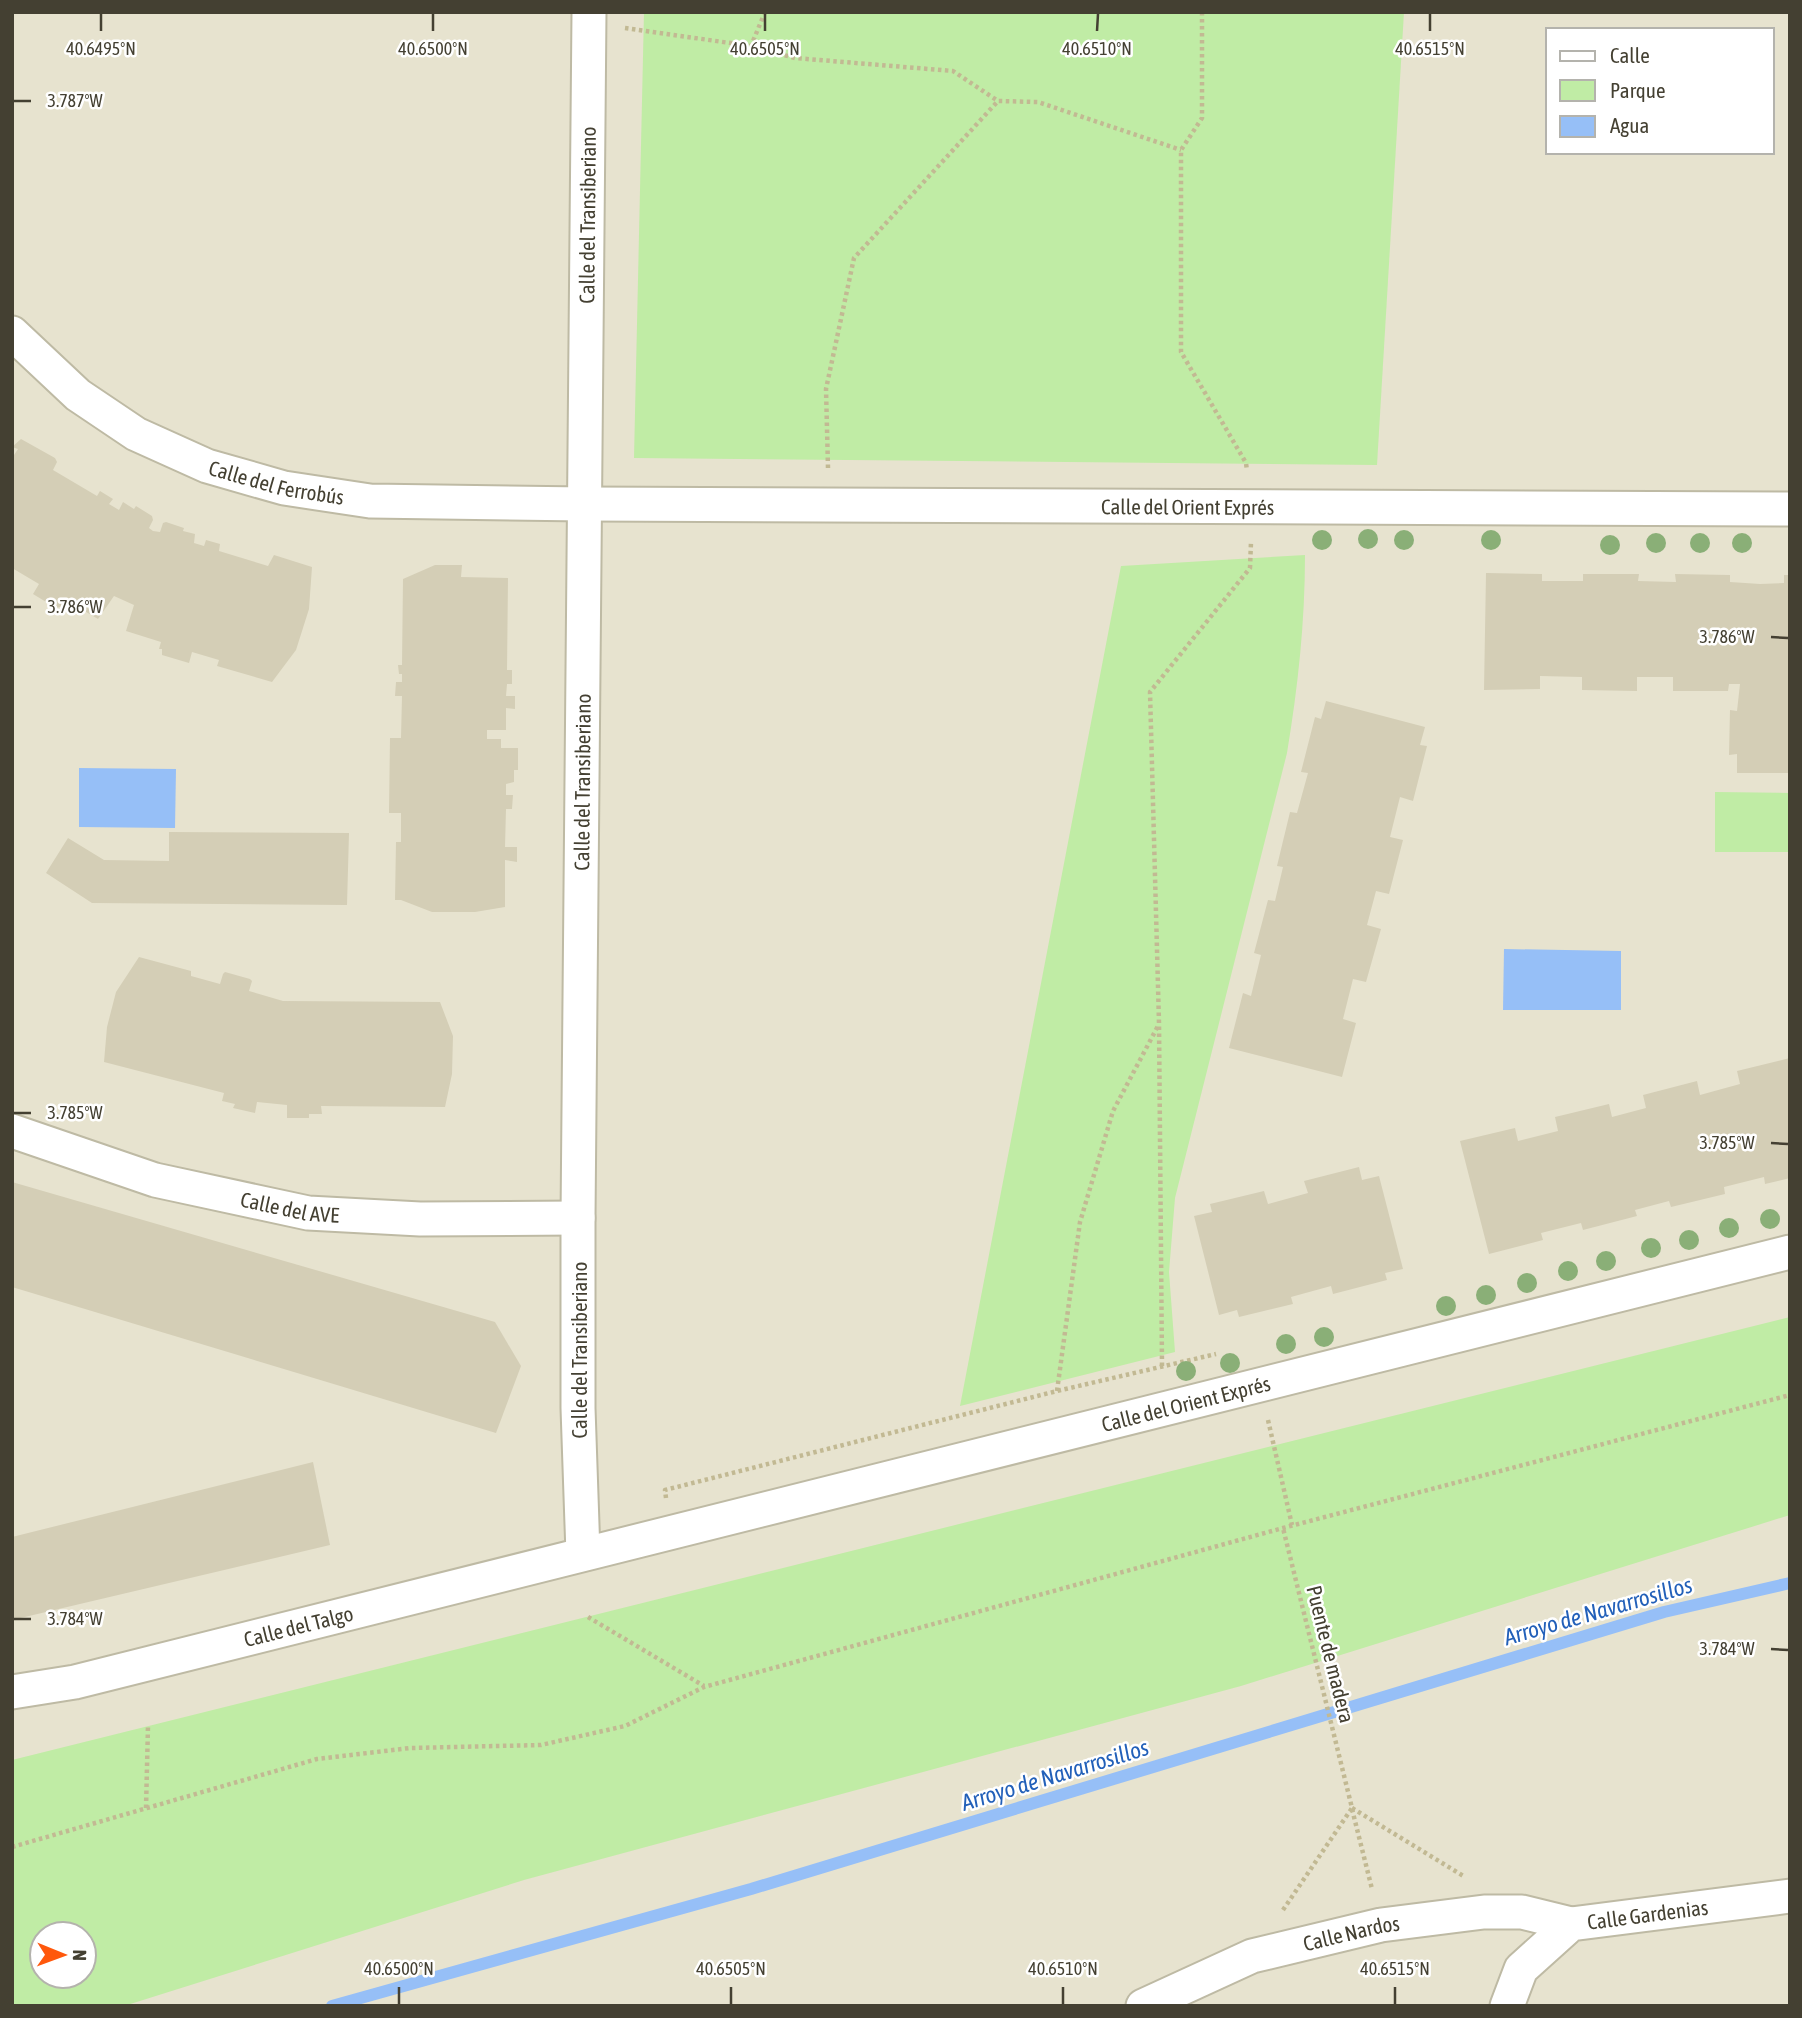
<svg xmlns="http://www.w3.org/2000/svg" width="1802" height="2018" font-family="'Asap Condensed',sans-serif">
<rect width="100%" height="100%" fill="#f3f0e1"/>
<path fill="#e7e3cf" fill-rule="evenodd" d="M12 12H1790V2006H12ZM1548 30H1772V152H1548ZM42 1934H84V1976H42Z"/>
<g fill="#c0eca5" fill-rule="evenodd">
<polygon points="644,12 1404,12 1377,465 634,458"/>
<path d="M1305 555C1305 622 1298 687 1287 753L1175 1198 1169 1272 1175 1352 960 1406 1121 566Z"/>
<polygon points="1715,792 1790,793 1790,852 1715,852"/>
<path d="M1790 1317V1515L1241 1686 524 1880 124 2006H12V1760ZM42 1934H84V1976H42Z"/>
</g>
<g fill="#96bff7">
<polygon points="79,768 176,769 175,828 79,827"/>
<polygon points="1504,949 1621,951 1621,1010 1503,1010"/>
</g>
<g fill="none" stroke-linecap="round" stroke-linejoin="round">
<polyline stroke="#96bff7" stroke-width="12" points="332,2006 751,1889 1664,1612 1790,1583"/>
</g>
<g fill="#d4ceb6">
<polygon points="21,439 55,458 57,462 53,470 97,496 100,491 113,499 109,504 119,510 123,502 134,509 136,506 152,516 153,520 149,528 153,531 160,532 163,523 166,522 184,528 183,531 195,534 194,543 204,546 206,540 220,544 219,551 268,566 274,555 312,567 309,609 296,650 272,682 217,666 219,660 192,652 189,663 162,655 162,649 159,649 161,642 126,631 134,605 114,596 98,619 66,600 63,606 56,608 33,594 39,584 12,568 12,458 18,449 12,447"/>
<polygon points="435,565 462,565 461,577 508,578 507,670 512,670 512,684 507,684 506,696 515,696 515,709 506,708 506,730 487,730 487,739 501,739 501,748 518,748 518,770 514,770 514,782 506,784 506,795 513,795 512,809 506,809 505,847 517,847 517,862 505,860 505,907 475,912 432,912 401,900 395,900 396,842 401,842 401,813 389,813 390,738 401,738 402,696 395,696 396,682 402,682 402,674 399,674 398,665 402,665 403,579"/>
<polygon points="1486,573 1542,574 1542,581 1583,581 1583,574 1639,574 1638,581 1676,582 1675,574 1730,575 1730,582 1760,584 1784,583 1784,575 1790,575 1790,773 1737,773 1737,754 1729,755 1730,710 1737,711 1740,684 1729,684 1728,691 1673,691 1673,677 1637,677 1637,691 1582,690 1582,677 1540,676 1540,689 1484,690"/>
<polygon points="1326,701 1425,727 1420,745 1427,746 1413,801 1400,797 1390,837 1403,840 1389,894 1376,891 1367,925 1381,929 1366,982 1353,979 1343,1019 1356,1023 1342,1077 1229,1048 1243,993 1251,996 1261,955 1254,953 1268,900 1275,901 1283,867 1277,866 1290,812 1297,813 1308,773 1301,772 1315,717 1321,719"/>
<polygon points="169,832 349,833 347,905 92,903 46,873 68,838 104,860 169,861"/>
<polygon points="139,957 191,971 191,976 220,984 223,974 225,972 250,979 252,981 249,991 283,1001 440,1002 453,1036 452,1074 445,1107 321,1106 322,1114 309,1114 309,1118 287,1118 287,1105 257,1102 255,1113 233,1108 235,1104 222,1101 224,1093 104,1062 107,1027 116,992"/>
<polygon points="1790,1058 1790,1178 1765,1184 1764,1177 1724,1187 1725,1194 1671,1207 1669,1201 1635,1210 1637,1216 1583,1230 1581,1223 1541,1233 1543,1240 1489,1254 1460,1141 1515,1128 1518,1141 1558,1131 1555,1117 1609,1104 1612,1117 1646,1108 1643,1095 1697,1081 1700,1095 1740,1084 1737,1071"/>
<polygon points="1359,1167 1362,1180 1379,1176 1403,1269 1385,1273 1387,1280 1333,1294 1331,1286 1291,1297 1293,1304 1239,1317 1237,1310 1219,1315 1194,1216 1212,1212 1210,1204 1264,1191 1268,1204 1308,1193 1304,1181"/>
<polygon points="12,1182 495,1322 521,1366 496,1433 12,1287"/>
<polygon points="313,1462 330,1545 12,1620 12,1537"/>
</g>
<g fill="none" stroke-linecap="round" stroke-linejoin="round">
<defs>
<g id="minor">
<path id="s1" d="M12 333 78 395 136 434 207 466 284 488 370 501 585 504 1790 509"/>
<path id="s2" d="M12 1131 155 1180 308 1213 420 1219 578 1218"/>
<path id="s3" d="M583 1554 578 1408V1218L589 12"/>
<path id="s4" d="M12 1692 75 1682 1790 1252"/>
<path id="s5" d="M1143 2006 1252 1956 1381 1925 1484 1912H1522L1571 1924"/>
<path id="s6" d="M1507 2006 1521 1969 1571 1924 1790 1896"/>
</g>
</defs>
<use href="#minor" stroke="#bebaa4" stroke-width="37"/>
<g stroke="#c2b993" stroke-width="4.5" stroke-dasharray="3.5 3.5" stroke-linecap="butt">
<polyline points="1202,12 1202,118 1181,150 1181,352 1246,463 1247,471"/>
<polyline points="625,28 751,46 765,12"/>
<polyline points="751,46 795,58 953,71 998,101 1038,102 1181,150"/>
<polyline points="828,468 826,389 854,258 998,101"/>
<polyline points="1162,1366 1159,1023 1150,692 1250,568 1251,542"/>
<polyline points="1057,1391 1080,1222 1113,1111 1159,1024"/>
<polyline points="1268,1420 1292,1525"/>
<polyline points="666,1498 665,1490 1057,1391 1216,1354"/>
<polyline points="588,1617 704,1686"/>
<polyline points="146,1808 148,1726"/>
<polyline points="1352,1808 1465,1877"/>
<polyline points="1352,1809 1372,1889"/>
<polyline points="12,1847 317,1759 410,1748 541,1745 625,1726 704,1687 1283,1528 1790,1395"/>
<polyline points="1283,1910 1352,1808 1283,1528"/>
</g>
<use href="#minor" stroke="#fff" stroke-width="33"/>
</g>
<g fill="#8aaf77">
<circle cx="1368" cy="539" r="10"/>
<circle cx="1322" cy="540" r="10"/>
<circle cx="1404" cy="540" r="10"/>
<circle cx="1491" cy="540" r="10"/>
<circle cx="1656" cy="543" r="10"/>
<circle cx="1700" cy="543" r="10"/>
<circle cx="1742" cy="543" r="10"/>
<circle cx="1610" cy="545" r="10"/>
<circle cx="1770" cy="1219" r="10"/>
<circle cx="1729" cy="1228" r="10"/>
<circle cx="1689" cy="1240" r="10"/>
<circle cx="1651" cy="1248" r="10"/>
<circle cx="1606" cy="1261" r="10"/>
<circle cx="1568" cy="1271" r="10"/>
<circle cx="1527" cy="1283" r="10"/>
<circle cx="1486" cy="1295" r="10"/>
<circle cx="1446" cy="1306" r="10"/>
<circle cx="1324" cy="1337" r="10"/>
<circle cx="1286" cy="1344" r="10"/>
<circle cx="1230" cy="1363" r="10"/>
<circle cx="1186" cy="1371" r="10"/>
</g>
<path fill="none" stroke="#444032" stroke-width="2.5" d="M101 31V14M433 31V14M765 31V14M1097 31 1098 14M1430 31V14M14 101H31M14 607H31M1771 637 1788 638M14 1113H31M1771 1143 1788 1144M14 1619H31M1771 1649 1788 1650M399 2004V1987M731 2004V1987M1063 2004V1987M1395 2004V1987"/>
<g text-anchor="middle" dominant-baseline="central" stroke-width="5" stroke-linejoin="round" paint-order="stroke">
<g font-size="21" fill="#444032" stroke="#fff">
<text stroke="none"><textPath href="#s3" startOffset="1339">Calle del Transiberiano</textPath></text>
<text stroke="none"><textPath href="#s1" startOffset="310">Calle del Ferrobús</textPath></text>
<text stroke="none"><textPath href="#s1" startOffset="1223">Calle del Orient Exprés</textPath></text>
<text stroke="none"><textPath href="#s3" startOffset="772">Calle del Transiberiano</textPath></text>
<text stroke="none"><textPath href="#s2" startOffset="289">Calle del AVE</textPath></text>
<text transform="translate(579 1350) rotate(-90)">Calle del Transiberiano</text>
<text stroke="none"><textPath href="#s4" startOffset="1209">Calle del Orient Exprés</textPath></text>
<text stroke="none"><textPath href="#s4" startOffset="294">Calle del Talgo</textPath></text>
<text transform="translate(1331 1654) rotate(76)">Puente de madera</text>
<text stroke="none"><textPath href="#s6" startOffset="184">Calle Gardenias</textPath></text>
<text stroke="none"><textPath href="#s5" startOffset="222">Calle Nardos</textPath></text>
</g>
<g font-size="23" font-style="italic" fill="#2260b9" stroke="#fff">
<text transform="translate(1598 1611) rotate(-16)">Arroyo de Navarrosillos</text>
<text transform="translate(1055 1775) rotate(-17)">Arroyo de Navarrosillos</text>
</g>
</g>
<g font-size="18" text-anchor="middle" fill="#444032" stroke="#fff" stroke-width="5" stroke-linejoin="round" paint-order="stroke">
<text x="101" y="55">40.6495°N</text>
<text x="433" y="55">40.6500°N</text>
<text x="765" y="55">40.6505°N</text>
<text x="1097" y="55">40.6510°N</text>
<text x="1430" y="55">40.6515°N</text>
<text x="75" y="107">3.787°W</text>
<text x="75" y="613">3.786°W</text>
<text x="1727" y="643">3.786°W</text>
<text x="75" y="1119">3.785°W</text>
<text x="1727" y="1149">3.785°W</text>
<text x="75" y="1625">3.784°W</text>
<text x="1727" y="1655">3.784°W</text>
<text x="399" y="1975">40.6500°N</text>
<text x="731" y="1975">40.6505°N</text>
<text x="1063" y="1975">40.6510°N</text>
<text x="1395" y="1975">40.6515°N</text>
</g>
<rect width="1802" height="2018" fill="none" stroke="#444032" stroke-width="28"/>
<rect x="1546" y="28" width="228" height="126" fill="#ffffff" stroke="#b4b3ad" stroke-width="2"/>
<rect x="1560" y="51" width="35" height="10" fill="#ffffff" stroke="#b4b3ad" stroke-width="2"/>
<text x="1610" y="63" font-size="21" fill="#444032">Calle</text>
<rect x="1560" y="80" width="35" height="21" fill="#c0eca5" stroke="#b4b3ad" stroke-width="2"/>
<text x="1610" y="98" font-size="21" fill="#444032">Parque</text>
<rect x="1560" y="116" width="35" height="21" fill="#96bff7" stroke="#b4b3ad" stroke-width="2"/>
<text x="1610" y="133" font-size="21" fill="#444032">Agua</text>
<g transform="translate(63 1955) rotate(91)"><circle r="33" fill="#ffffff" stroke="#b4b3ad" stroke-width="2"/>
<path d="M0-5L12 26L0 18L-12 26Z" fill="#ff580c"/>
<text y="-10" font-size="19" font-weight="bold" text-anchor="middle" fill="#444032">N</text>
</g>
</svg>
